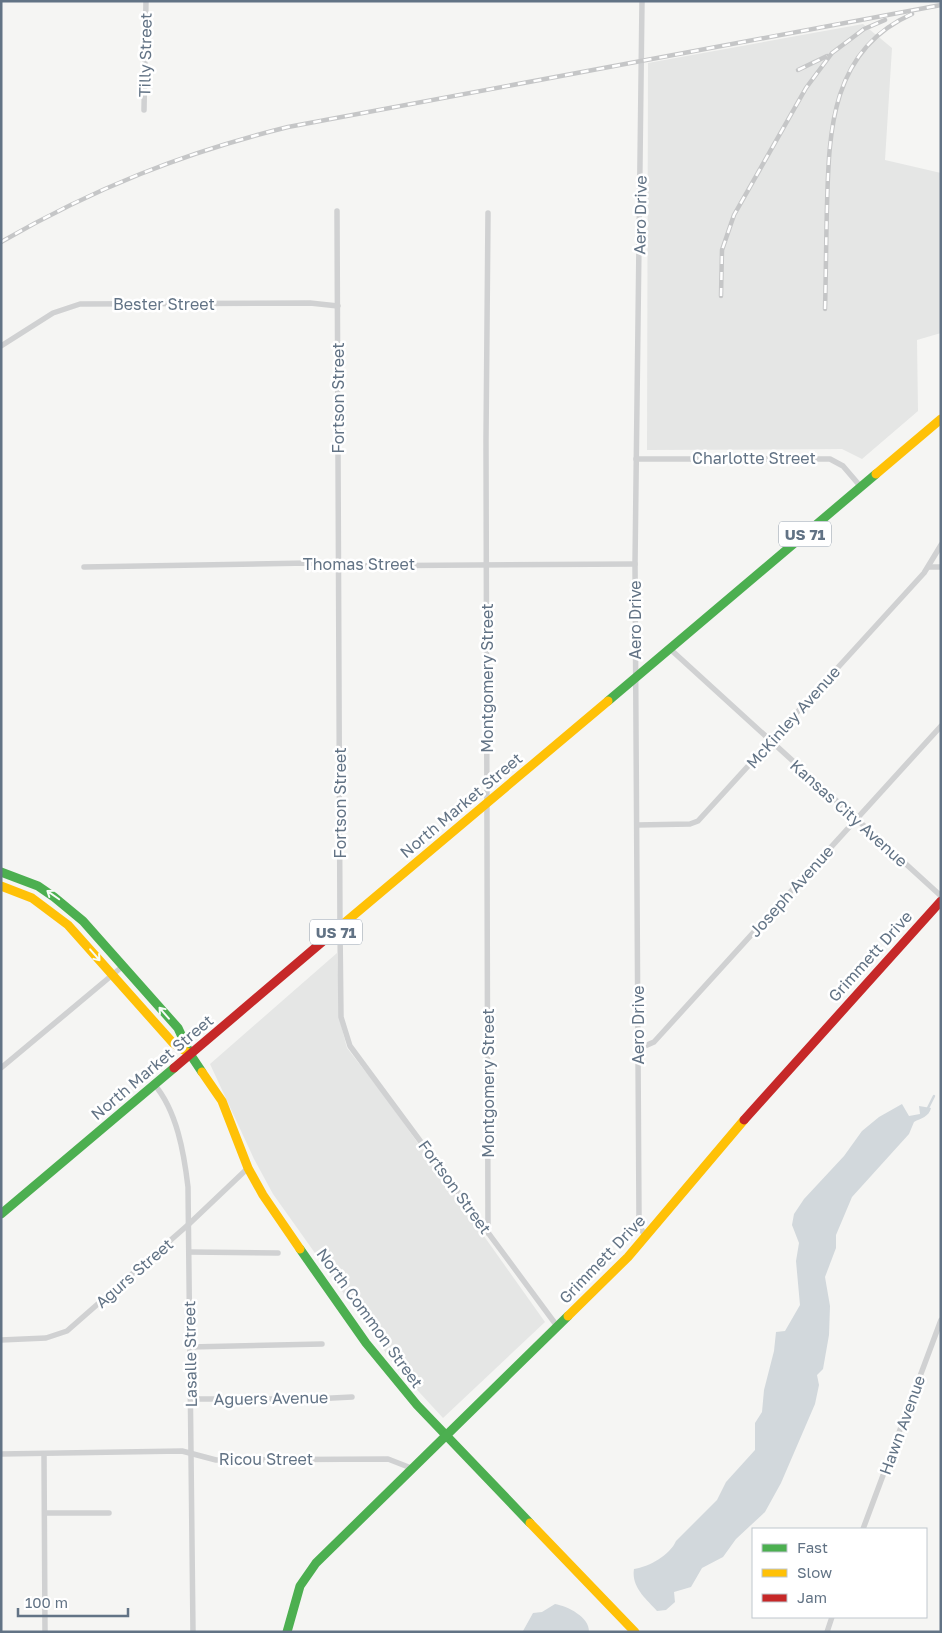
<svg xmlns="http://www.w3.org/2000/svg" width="942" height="1633" font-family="'Golos Text',sans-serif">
<rect width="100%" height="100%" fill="#f5f5f3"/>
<g fill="#e5e6e5">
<polygon points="863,24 892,48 885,160 941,173 941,333 917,340 918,411 862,459 842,449 647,450 648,63"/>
<polygon points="337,953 340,1021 347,1048 383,1094 545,1322 443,1418 396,1367 273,1194 254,1159 210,1064"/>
</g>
<g fill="#d2d8dc">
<path d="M902 1104 909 1116 920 1114 919 1106 931 1108C929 1117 921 1118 914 1122L909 1134 852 1197 836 1235V1248L825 1277 830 1306 829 1335 823 1369 817 1375 819 1385 815 1404 781 1483 765 1512 736 1539 723 1557 702 1568 691 1587 674 1592 675 1602 666 1610 657 1611C646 1599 631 1587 634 1569 649 1567 670 1555 676 1541L717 1500 726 1482 755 1450V1423L762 1412 764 1390 774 1351 776 1332 785 1331 800 1305 796 1261 799 1243 792 1225 794 1214 804 1199 844 1156 862 1131 879 1117Z"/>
<path d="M555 1604C567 1606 590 1617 589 1632L523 1631 533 1613 542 1612Z"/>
</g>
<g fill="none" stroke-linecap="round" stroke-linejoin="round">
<polyline stroke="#d2d8dc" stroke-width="2.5" points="928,1108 934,1096"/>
<g stroke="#d0d1d2" stroke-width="5.5">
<polyline points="642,1 635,564 639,1216 640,1227 646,1237"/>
<polyline points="144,110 146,1"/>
<polyline points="337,211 340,929 341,1017 350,1046 557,1326"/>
<polyline points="488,213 486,440 488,1233"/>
<polyline points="1,346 53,313 80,304 310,303 338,306"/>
<polyline points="636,459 830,459 843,466 861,487"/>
<polyline points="84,567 309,563 339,566 635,564"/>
<polyline points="929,567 941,567"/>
<polyline points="669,648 941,896"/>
<polyline points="637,825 690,824 698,821 924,573 941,545"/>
<polyline points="638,1049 654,1042 941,726"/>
<polyline points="1,1068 123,966"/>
<path d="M154 1084C177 1111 184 1153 188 1187L193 1632"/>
<polyline points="189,1252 278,1253"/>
<polyline points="1,1340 46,1338 67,1331 189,1224 248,1168"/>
<polyline points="190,1347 322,1344"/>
<polyline points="191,1399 313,1399 352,1397"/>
<polyline points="1,1454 182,1451 216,1460 388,1459 411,1468"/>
<polyline points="44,1454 45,1632"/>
<polyline points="45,1513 109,1513"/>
<polyline points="863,1529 941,1320"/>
<polyline points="827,1632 832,1617"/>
</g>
<g stroke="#4caf50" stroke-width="9">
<polyline points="608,701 876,474"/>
<polyline points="1,872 38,886 54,897 83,921 178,1028 190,1054 202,1072"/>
<polyline points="1,1214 174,1068"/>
<polyline points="300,1249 366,1343 417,1405 530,1523"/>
<polyline points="287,1632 300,1586 316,1563 568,1316"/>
</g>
<g stroke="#ffc107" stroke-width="9">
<polyline points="876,474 941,419"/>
<polyline points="1,886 32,898 68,925 173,1043 190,1054"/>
<polyline points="342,925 608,701"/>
<polyline points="202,1072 222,1101 248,1168 263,1195 300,1249"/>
<polyline points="568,1316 628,1257 744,1120"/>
<polyline points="530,1523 635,1632"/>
</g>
<g stroke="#c62828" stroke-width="9">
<polyline points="174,1068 342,925"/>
<polyline points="744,1120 941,901"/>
</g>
<defs>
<g id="rail">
<polyline points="798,70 827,56"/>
<path d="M1 242C95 188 183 153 288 127L941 5"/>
<polyline points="721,296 722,250 734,215 806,88 832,53 864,29 885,20"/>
<path d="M825 309C826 275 826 241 827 206 829 130 831 50 912 14"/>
</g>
</defs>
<use href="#rail" stroke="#c5c6c7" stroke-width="4.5"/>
<use href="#rail" stroke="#fff" stroke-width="2.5" stroke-dasharray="8" stroke-linecap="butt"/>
</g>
<defs><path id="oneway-shaft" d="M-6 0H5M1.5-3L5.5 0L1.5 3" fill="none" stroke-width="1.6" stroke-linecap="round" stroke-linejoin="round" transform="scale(1.25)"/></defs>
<g stroke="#f6fbf6">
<use href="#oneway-shaft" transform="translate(53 895) rotate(-145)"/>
<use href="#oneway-shaft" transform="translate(95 955) rotate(49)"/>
<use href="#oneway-shaft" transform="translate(164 1013) rotate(-131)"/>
</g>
<g text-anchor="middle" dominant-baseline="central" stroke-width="5" stroke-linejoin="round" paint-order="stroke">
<g fill="#fff" stroke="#919daa" stroke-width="1">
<rect x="779" y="521.5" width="52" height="25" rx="4"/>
<rect x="310" y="919.5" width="52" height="25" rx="4"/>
</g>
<g font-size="15" font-weight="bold" fill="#627385">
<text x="805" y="534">US 71</text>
<text x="336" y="932">US 71</text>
</g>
<g font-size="16" fill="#627385" stroke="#fff">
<text transform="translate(145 55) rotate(-89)">Tilly Street</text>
<text transform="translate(640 215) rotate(-89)">Aero Drive</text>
<text x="164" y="304">Bester Street</text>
<text transform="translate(338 398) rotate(-90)">Fortson Street</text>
<text x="754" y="458">Charlotte Street</text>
<text x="359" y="564">Thomas Street</text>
<text transform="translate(635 620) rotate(-90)">Aero Drive</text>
<text transform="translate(487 678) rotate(-90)">Montgomery Street</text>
<text transform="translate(793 717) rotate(-48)">McKinley Avenue</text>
<text transform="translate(340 803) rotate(-90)">Fortson Street</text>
<text transform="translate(461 805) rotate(-40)">North Market Street</text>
<text transform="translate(849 813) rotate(42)">Kansas City Avenue</text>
<text transform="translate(791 891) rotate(-48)">Joseph Avenue</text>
<text transform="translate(870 956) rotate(-48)">Grimmett Drive</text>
<text transform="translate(638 1025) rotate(-90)">Aero Drive</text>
<text transform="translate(152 1067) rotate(-40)">North Market Street</text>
<text transform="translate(488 1083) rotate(-90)">Montgomery Street</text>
<text transform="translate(455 1187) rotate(54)">Fortson Street</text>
<text transform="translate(602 1259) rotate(-46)">Grimmett Drive</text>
<text transform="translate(134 1273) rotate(-41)">Agurs Street</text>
<text transform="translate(370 1318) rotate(54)">North Common Street</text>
<text transform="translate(190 1354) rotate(-91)">Lasalle Street</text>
<text transform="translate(271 1398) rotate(-1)">Aguers Avenue</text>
<text transform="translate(902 1425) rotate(-70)">Hawn Avenue</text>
<text x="266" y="1459">Ricou Street</text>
</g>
</g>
<rect width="942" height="1633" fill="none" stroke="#627385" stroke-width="5"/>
<rect x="752" y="1528" width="175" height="90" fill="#ffffff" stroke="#c0c7ce"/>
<rect x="762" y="1544" width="25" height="8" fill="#4caf50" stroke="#c0c7ce"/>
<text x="797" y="1553" font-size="15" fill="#627385">Fast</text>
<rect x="762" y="1569" width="25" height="8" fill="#ffc107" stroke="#c0c7ce"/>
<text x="797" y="1578" font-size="15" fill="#627385">Slow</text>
<rect x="762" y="1594" width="25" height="8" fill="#c62828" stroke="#c0c7ce"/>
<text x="797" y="1603" font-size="15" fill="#627385">Jam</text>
<path d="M18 1608v8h110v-8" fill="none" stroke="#627385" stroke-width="2.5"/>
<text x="25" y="1608" font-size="15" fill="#627385" stroke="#ffffff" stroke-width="4" paint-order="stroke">100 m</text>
</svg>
